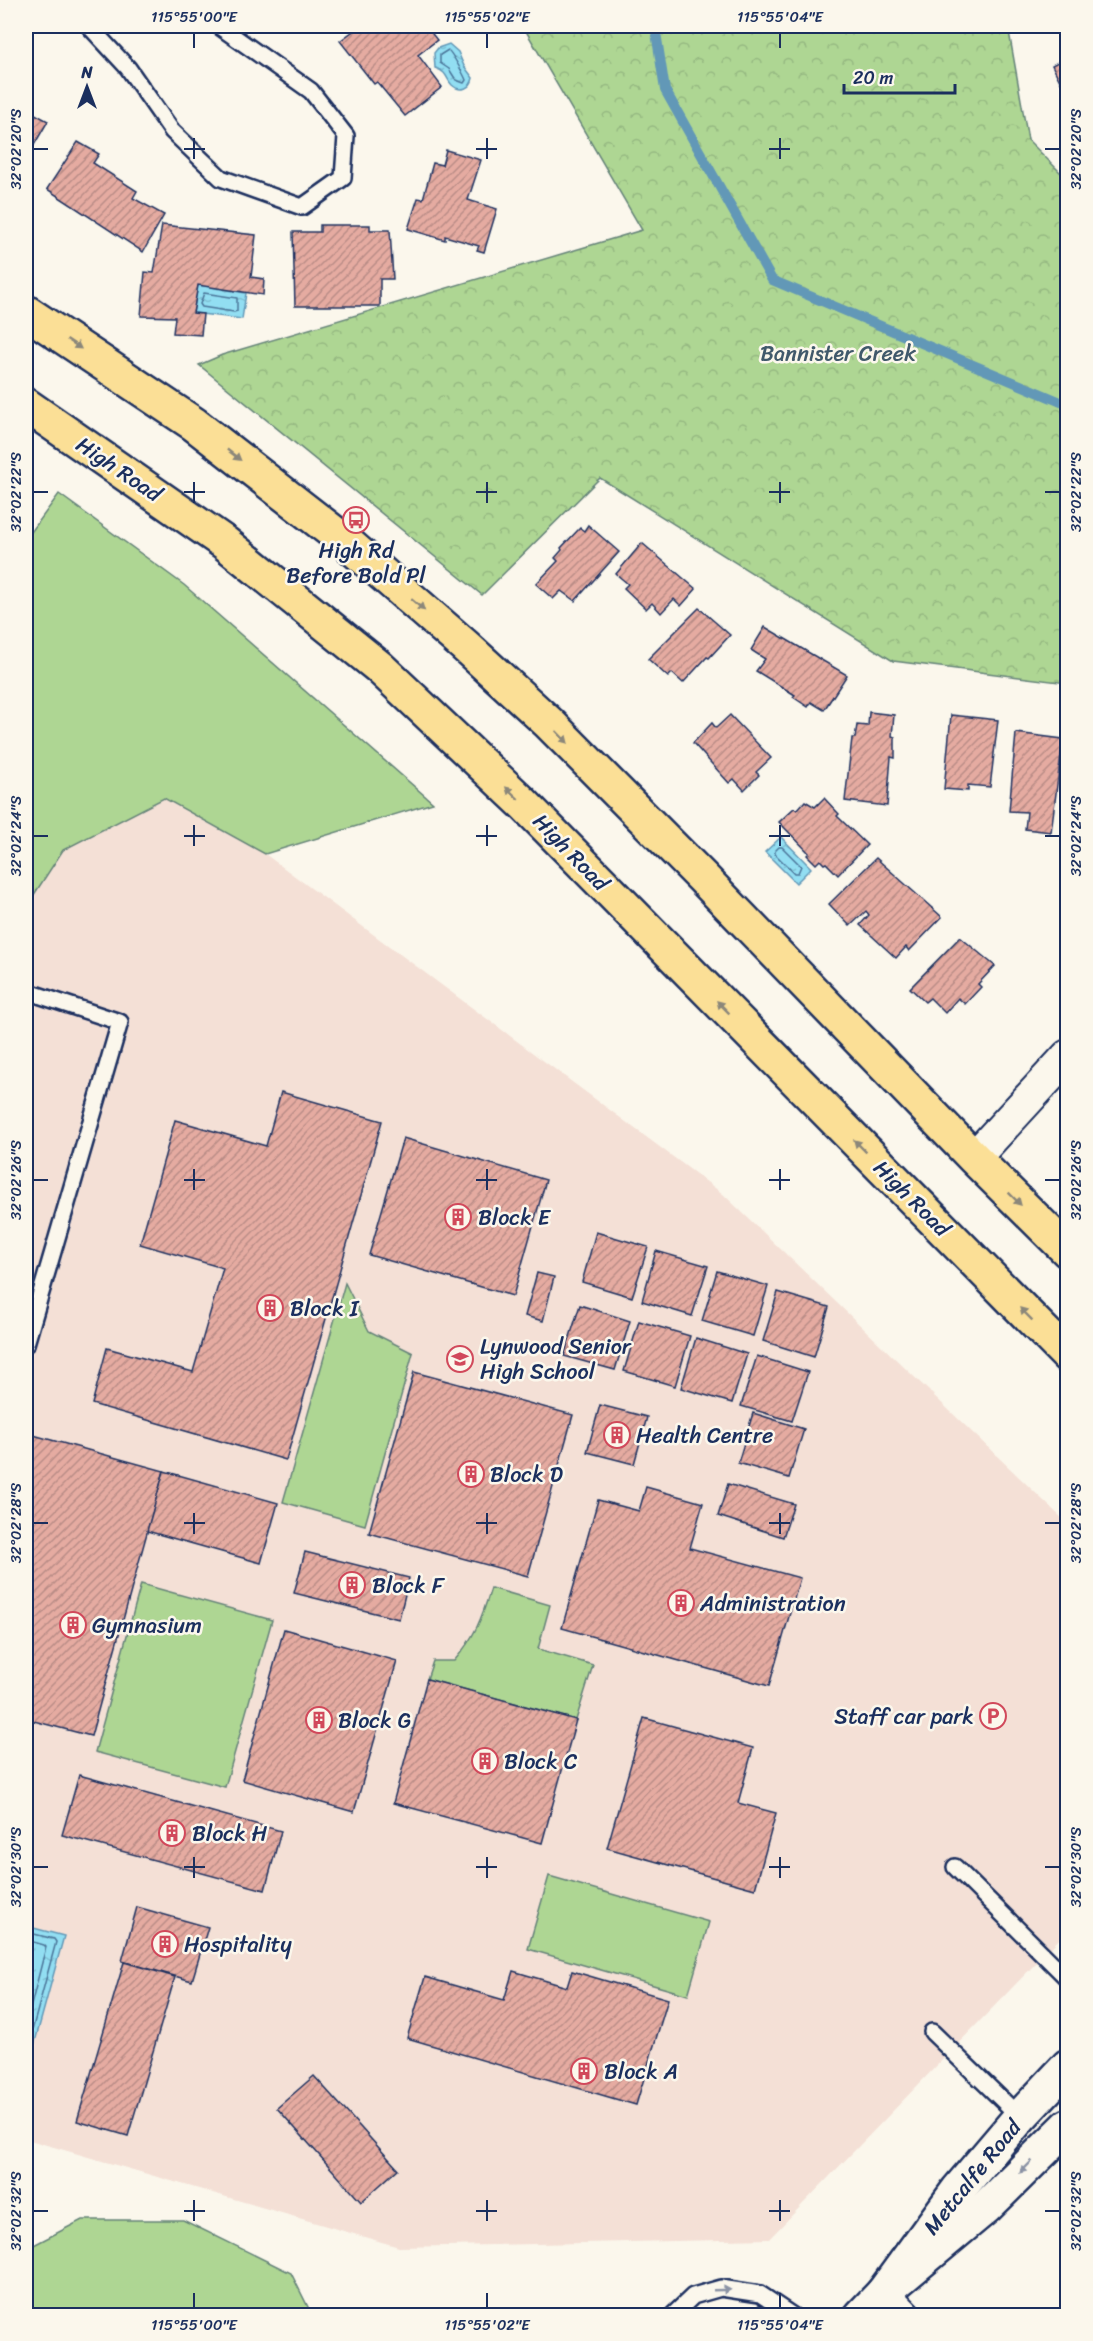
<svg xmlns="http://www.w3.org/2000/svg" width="1093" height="2341" font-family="Sriracha,sans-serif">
<defs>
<pattern id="forest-crowns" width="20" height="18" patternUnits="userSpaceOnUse" patternTransform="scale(1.5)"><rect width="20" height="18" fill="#aed693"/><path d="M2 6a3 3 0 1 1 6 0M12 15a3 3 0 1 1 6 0" fill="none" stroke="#95b881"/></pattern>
<pattern id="water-ripples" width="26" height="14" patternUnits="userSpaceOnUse" patternTransform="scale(1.5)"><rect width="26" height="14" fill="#92def2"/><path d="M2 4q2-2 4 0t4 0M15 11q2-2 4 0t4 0" fill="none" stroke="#7dbfd2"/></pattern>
<pattern id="building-hatch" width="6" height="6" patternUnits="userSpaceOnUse" patternTransform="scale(1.5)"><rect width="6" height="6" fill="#e5aba1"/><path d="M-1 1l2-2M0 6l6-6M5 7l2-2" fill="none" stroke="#b98c86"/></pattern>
</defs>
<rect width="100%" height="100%" fill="#fbf7ec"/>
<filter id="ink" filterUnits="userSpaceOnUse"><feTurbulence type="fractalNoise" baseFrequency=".0167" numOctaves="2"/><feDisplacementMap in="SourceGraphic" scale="12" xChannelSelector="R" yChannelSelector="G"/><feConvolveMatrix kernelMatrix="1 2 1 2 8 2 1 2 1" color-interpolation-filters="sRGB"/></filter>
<g filter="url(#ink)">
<polygon fill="#f4e0d6" points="164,798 265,854 723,1194 1067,1523 1067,1931 769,2239 399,2247 26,2139 26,907 63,850"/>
<g fill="#aed693" stroke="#648278" stroke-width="1.5">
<polygon points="59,494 184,585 433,803 265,854 164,798 63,850 26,907 26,539"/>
<polygon points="345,1283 369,1331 413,1353 365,1525 283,1502"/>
<polygon points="141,1584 272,1620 225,1787 95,1752"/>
<path d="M491 1588 550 1605 538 1649 593 1665 576 1720 427 1679 433 1661H454C475 1637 482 1618 491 1588Z"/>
<polygon points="549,1876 709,1922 688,1995 528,1949"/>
<polygon points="82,2220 183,2220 291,2273 312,2315 26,2315 26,2249"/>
</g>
<polygon fill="url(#forest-crowns)" stroke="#648278" stroke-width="1.5" points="523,26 1008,26 1028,140 1067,179 1067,683 893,661 600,478 482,595 199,365 222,355 642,230"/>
<g fill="url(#water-ripples)" stroke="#6298b7" stroke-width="1.5">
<path d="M449 44 458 52 464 66 473 78C471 88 461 93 452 85 448 81 447 76 444 73 441 70 438 69 435 68L434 53 438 48Z"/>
<polygon points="198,285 246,293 242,319 193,313"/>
<polygon points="781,837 811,868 796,883 765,852"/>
<polygon points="26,1926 64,1936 27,2071 26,2071"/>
</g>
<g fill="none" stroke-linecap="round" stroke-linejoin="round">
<g stroke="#4b7599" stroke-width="1.5">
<path d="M448 50C452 53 464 75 466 80L464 83 456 80 449 69 440 63V55Z"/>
<polygon points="204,293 237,298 237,311 234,312 202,307 200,304"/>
<polygon points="779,847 782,847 801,866 798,873 794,873 775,854 775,851"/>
<polyline points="26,1932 54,1939 56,1942 26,2053"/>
<polyline points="26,1940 44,1945 46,1947 26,2025"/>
</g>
<polyline stroke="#6298b7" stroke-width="10" points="655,26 665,90 772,280 1068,405"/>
</g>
<g fill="url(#building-hatch)" stroke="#1b2f5e" stroke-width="1.5">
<polygon points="360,26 426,26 437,40 418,55 442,87 405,116 377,82 374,84 340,41"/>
<polygon points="1068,57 1068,97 1052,65"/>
<polygon points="26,109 48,121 30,152 26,150"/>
<polygon points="78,142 99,154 93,163 137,191 133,198 164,215 143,252 47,189"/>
<polygon points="446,150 481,160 468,200 497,209 484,252 477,250 479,246 445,236 445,240 408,229 418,198 423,199 433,163 442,165"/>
<polygon points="162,225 256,235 251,277 264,279 263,295 198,285 193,313 203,314 201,335 173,333 175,317 141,316 145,272 154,273"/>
<polygon points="320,225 370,225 370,230 390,230 393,279 380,279 380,306 295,306 293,232 320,232"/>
<polygon points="588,525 619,552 575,601 561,591 553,599 536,584 558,561 555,558 562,550 561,548 580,528 584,531"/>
<polygon points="642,543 696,589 681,606 674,599 661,613 652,603 646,609 624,588 628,584 616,574"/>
<polygon points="699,608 730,635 709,658 707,657 683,683 672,673 668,677 648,659"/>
<polygon points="765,627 847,675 824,710 811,702 808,707 793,697 795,695 756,671 765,659 751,650"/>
<polygon points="869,712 894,715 892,736 895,737 895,758 891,757 887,806 845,801 852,738 855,738 857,725 868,726"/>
<polygon points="730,715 771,758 756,772 759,775 744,790 734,779 729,783 693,743 712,723 716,728"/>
<polygon points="951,715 998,720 990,787 968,785 968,791 944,789"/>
<polygon points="1016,733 1063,739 1051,832 1025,829 1027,812 1009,811"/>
<polygon points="824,798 839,814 837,816 867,845 838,875 826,863 824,864 820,860 816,864 807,855 809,853 779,822 794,808 797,810 805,801 815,807"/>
<polygon points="876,858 942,917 909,951 906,947 896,958 860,925 869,915 866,911 850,926 829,904"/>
<polygon points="960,937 995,966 978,984 981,987 965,1004 958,998 945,1013 930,998 925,1002 910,988"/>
<polygon points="281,1092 382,1121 286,1460 92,1404 107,1348 193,1372 223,1268 140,1244 175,1120 266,1146"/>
<polygon points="403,1138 546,1180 513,1296 369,1255"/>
<polygon points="596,1232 648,1247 632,1297 582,1282"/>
<polygon points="656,1251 708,1266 692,1316 642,1301"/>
<polygon points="717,1271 768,1286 753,1336 702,1321"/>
<polygon points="537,1273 554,1277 543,1321 525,1316"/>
<polygon points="778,1292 829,1307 814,1357 763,1341"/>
<polygon points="580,1305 630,1321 615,1370 564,1356"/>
<polygon points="639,1321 690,1336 675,1386 624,1371"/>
<polygon points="696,1338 747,1354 732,1403 681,1388"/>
<polygon points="757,1356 808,1372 792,1421 741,1406"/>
<polygon points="414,1372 573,1415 528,1576 369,1533"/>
<polygon points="600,1405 647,1417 634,1464 587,1452"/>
<polygon points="753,1413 804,1429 789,1478 738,1463"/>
<polygon points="26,1433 164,1471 91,1736 26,1719"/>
<polygon points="164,1471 278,1503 261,1563 147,1531"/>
<polygon points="728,1484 794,1504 783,1537 718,1516"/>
<polygon points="646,1487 703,1503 690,1548 800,1578 769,1686 562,1628 598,1500 639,1511"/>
<polygon points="305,1552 409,1578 399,1619 294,1593"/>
<polygon points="284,1629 397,1661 354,1812 242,1780"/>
<polygon points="427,1679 576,1720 542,1843 393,1803"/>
<polygon points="644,1718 753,1748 738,1803 776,1813 755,1889 607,1848"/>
<polygon points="79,1775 281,1831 265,1890 62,1835"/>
<polygon points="137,1907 208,1927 192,1981 122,1961"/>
<polygon points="124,1962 175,1977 128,2136 77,2121"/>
<polygon points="513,1971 567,1987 572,1971 668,1999 636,2105 407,2038 425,1977 504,2000"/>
<polygon points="314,2076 398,2169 361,2202 277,2108"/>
</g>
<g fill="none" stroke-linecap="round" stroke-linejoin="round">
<defs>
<g id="service">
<polyline points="89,26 128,68 172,131 221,178 302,207 343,178 346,136 311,91 219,26"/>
<polyline points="26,991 120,1022 26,1344"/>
<polyline points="955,1867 1068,1979"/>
<polyline points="932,2032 1020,2117"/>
<polyline points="672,2316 693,2296 721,2288 760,2294 793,2316"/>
</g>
<g id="minor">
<polyline points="974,1158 1068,1056"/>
<polyline points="883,2293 905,2316"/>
</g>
<g id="secondary">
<polyline points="883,2293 958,2190 1020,2117 1068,2066"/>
<polyline points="861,2316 883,2293 986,2207 1068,2126"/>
</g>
<g id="primary">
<polyline points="26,312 194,424 347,543 464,645 549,723 702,877 974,1158 1068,1251"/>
<polyline points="26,405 225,543 379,667 524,804 1068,1356"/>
</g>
</defs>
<use href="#service" stroke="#1b2f5e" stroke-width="20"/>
<use href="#minor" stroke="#1b2f5e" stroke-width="36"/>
<use href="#secondary" stroke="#1b2f5e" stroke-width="38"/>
<use href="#primary" stroke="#1b2f5e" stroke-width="38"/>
<use href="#service" stroke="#fbf7ec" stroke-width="15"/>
<use href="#minor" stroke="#fbf7ec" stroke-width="32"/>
<use href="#secondary" stroke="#fbf7ec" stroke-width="33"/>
<use href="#primary" stroke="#fbdf96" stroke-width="33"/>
</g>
<defs><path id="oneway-solid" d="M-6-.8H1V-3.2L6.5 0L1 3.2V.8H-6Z" transform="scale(1.5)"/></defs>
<g fill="#8b877a">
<use href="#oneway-solid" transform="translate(74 344) rotate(34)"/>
<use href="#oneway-solid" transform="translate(234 455) rotate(38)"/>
<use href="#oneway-solid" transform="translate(418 605) rotate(41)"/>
<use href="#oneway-solid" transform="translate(562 737) rotate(46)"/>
<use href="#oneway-solid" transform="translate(512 793) rotate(-137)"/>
<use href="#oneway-solid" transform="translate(723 1007) rotate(-135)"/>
<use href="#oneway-solid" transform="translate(860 1146) rotate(-135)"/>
<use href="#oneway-solid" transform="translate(1015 1199) rotate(45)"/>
<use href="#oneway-solid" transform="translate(1026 1314) rotate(-135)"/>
</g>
<g fill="#8b93a5">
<use href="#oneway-solid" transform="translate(1026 2167) rotate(135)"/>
<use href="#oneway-solid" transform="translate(722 2290) rotate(-2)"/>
</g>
</g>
<path fill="none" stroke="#1b2f5e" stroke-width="2" d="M194 33V48M487 33V48M780 33V48M194 138V159M487 138V159M780 138V159M33 149H48M184 149H205M476 149H497M769 149H790M1045 149H1060M194 482V503M487 482V503M780 482V503M33 492H48M184 492H205M476 492H497M769 492H790M1045 492H1060M194 825V846M487 825V846M780 825V846M33 836H48M184 836H205M476 836H497M769 836H790M1045 836H1060M194 1169V1190M487 1169V1190M780 1169V1190M33 1180H48M184 1180H205M476 1180H497M769 1180H790M1045 1180H1060M194 1513V1534M487 1513V1534M780 1513V1534M33 1523H48M184 1523H205M476 1523H497M769 1523H790M1045 1523H1060M194 1857V1878M487 1857V1878M780 1857V1878M33 1867H48M184 1867H205M476 1867H497M769 1867H790M1045 1867H1060M194 2200V2221M487 2200V2221M780 2200V2221M33 2211H48M184 2211H205M476 2211H497M769 2211H790M1045 2211H1060M194 2293V2308M487 2293V2308M780 2293V2308"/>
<defs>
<symbol id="bus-ring" viewBox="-11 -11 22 22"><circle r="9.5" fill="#fbf7ec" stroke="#d1495b" stroke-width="1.5"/><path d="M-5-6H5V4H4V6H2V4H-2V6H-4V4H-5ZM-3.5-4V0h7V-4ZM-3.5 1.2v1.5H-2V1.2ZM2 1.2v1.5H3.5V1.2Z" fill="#d1495b"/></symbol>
<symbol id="building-ring" viewBox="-11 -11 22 22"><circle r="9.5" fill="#fbf7ec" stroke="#d1495b" stroke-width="1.5"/><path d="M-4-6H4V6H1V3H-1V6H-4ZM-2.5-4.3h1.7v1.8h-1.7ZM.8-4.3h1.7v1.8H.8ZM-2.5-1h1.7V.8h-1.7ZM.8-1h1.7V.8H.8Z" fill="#d1495b"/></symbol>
<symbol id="school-ring" viewBox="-11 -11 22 22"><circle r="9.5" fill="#fbf7ec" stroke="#d1495b" stroke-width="1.5"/><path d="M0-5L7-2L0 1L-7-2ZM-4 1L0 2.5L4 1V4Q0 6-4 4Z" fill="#d1495b"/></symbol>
<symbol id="parking-ring" viewBox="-11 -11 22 22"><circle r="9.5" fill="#fbf7ec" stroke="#d1495b" stroke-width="1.5"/><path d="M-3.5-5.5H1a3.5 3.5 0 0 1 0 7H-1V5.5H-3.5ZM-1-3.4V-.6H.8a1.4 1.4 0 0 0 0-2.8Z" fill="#d1495b"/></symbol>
</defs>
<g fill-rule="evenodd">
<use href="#bus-ring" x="341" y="505" width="30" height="30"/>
<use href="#building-ring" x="443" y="1202" width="30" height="30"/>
<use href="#building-ring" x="255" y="1293" width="30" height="30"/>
<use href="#school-ring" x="445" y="1344" width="30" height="30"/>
<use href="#building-ring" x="602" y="1420" width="30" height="30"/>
<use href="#building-ring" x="456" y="1459" width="30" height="30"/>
<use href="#building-ring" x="337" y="1570" width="30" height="30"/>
<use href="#building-ring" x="666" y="1588" width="30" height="30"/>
<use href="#building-ring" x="58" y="1610" width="30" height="30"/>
<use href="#parking-ring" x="978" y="1701" width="30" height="30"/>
<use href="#building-ring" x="304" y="1705" width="30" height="30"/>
<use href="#building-ring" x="470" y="1746" width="30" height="30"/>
<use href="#building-ring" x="157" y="1818" width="30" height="30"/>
<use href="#building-ring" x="150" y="1929" width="30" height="30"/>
<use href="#building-ring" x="569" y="2056" width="30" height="30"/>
</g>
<g text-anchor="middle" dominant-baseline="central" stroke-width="5" stroke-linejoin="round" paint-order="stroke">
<g font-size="22" fill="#40596b" stroke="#fbf7ec">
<text x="838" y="353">Bannister Creek</text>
</g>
<g font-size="22" fill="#1b2f5e" stroke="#fbf7ec">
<text transform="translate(119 469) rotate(34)">High Road</text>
<text transform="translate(571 852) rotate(46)">High Road</text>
<text transform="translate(912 1198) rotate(45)">High Road</text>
<text transform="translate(972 2177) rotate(-51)">Metcalfe Road</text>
</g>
<g font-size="22" fill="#1b2f5e" stroke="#fbf7ec" text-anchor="start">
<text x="356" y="550" text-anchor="middle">High Rd<tspan x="356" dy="25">Before Bold Pl</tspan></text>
<text x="478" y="1217">Block E</text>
<text x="290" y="1308">Block I</text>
<text x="480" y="1346">Lynwood Senior<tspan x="480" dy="25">High School</tspan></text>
<text x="636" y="1435">Health Centre</text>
<text x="490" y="1474">Block D</text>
<text x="372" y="1585">Block F</text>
<text x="700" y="1603">Administration</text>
<text x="92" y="1625">Gymnasium</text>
<text x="974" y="1716" text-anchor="end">Staff car park</text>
<text x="338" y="1720">Block G</text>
<text x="504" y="1761">Block C</text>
<text x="192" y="1833">Block H</text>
<text x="184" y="1944">Hospitality</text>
<text x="604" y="2071">Block A</text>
</g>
</g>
<rect width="1093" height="2341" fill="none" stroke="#fbf7ec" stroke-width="66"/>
<g transform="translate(87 87)" stroke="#fbf7ec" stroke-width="4.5" paint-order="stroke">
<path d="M0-4.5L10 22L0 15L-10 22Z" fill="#1b2f5e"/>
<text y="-9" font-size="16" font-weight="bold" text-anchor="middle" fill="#1b2f5e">N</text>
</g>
<path d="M844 84v9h111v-9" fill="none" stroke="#1b2f5e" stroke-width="3"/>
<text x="853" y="84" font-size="18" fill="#1b2f5e" stroke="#fbf7ec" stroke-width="4.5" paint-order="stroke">20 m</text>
<rect x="33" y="33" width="1027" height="2275" fill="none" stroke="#1b2f5e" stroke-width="2"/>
<g font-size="15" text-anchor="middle" fill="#1b2f5e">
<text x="194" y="22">115°55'00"E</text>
<text x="487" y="22">115°55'02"E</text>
<text x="780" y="22">115°55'04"E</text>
<text transform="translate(16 149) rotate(-90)" y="5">32°02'20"S</text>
<text transform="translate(1076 149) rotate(-90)" y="5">32°02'20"S</text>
<text transform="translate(16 492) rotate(-90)" y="5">32°02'22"S</text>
<text transform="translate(1076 492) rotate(-90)" y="5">32°02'22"S</text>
<text transform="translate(16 836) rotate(-90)" y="5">32°02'24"S</text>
<text transform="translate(1076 836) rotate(-90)" y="5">32°02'24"S</text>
<text transform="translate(16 1180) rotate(-90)" y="5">32°02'26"S</text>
<text transform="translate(1076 1180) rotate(-90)" y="5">32°02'26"S</text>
<text transform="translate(16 1523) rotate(-90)" y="5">32°02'28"S</text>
<text transform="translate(1076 1523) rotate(-90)" y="5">32°02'28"S</text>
<text transform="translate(16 1867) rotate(-90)" y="5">32°02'30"S</text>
<text transform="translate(1076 1867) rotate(-90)" y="5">32°02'30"S</text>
<text transform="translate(16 2211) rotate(-90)" y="5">32°02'32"S</text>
<text transform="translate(1076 2211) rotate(-90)" y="5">32°02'32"S</text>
<text x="194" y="2330">115°55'00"E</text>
<text x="487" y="2330">115°55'02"E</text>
<text x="780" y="2330">115°55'04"E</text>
</g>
</svg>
